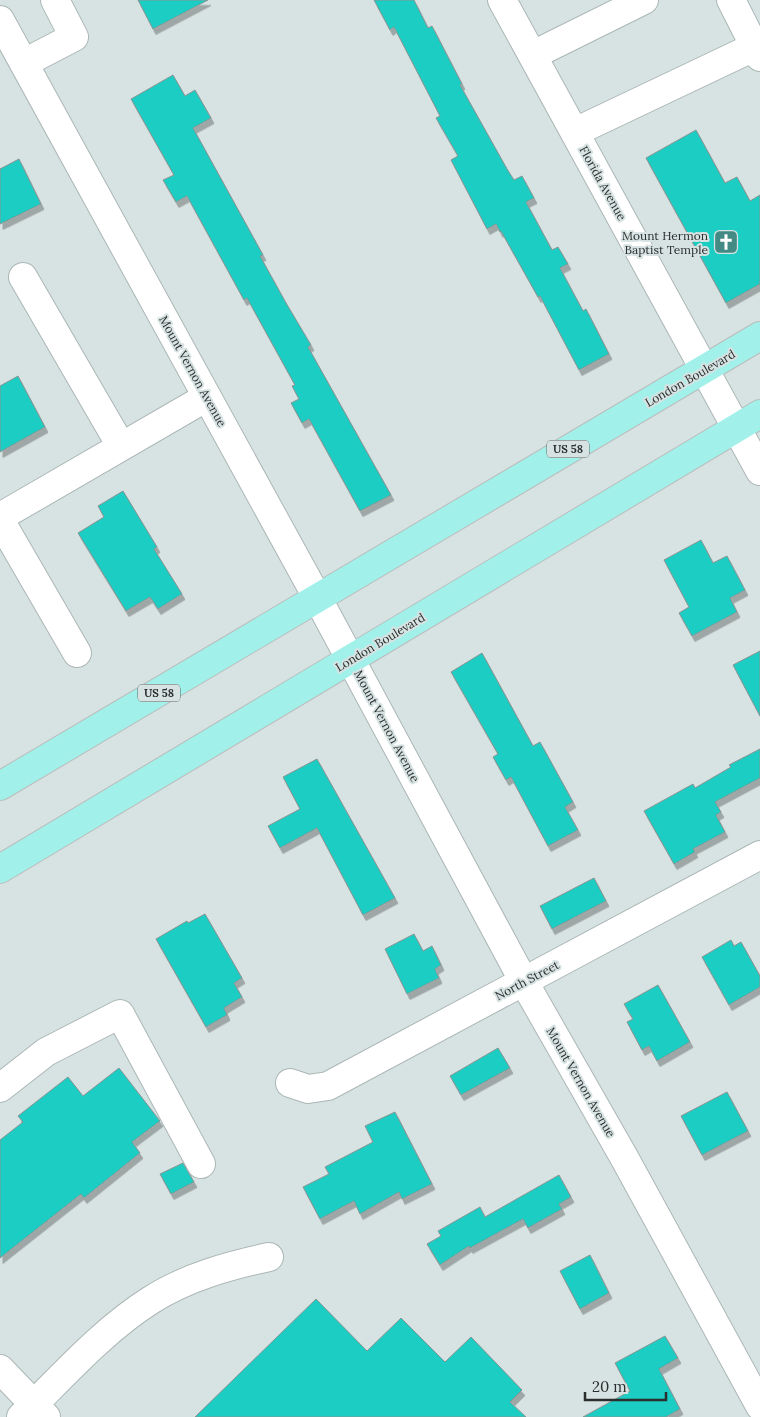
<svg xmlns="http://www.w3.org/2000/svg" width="760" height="1417" font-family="Lora,serif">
<defs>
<filter id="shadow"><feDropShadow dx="3" dy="5.5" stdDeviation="0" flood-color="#0004"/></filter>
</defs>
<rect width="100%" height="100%" fill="#d7e3e2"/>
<g fill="#1ccdc3" stroke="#889493" filter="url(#shadow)">
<polygon points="138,0 208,0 153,29"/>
<polygon points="374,0 414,0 428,28 432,26 462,84 460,85 507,169 514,180 522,176 534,198 526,202 552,250 558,247 568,264 560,268 583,311 586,309 609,354 579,370 540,296 538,297 501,231 500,232 496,224 487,229 451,160 458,156 436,118 440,116 394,27 390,30"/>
<polygon points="173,75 185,96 195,90 211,118 193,128 263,255 260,256 286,303 311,345 308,347 391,495 360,511 309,419 302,423 291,403 299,399 292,386 295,385 247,298 244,300 187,196 176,202 163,180 174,175 131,99"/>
<polygon points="696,130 725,183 737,177 750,201 760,195 760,284 726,303 646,158"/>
<polygon points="19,159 41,204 0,224 0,169"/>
<polygon points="18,376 45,427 0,452 0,386"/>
<polygon points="123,491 157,547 154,549 182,594 158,609 150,597 126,611 78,533 104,517 98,506"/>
<polygon points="701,540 713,563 727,556 745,590 730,598 737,612 692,636 679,613 689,607 664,560"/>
<polygon points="760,651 760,716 733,665"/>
<polygon points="482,653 533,746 540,742 573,802 565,807 578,830 548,846 511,777 506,780 493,757 498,754 451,672"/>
<polygon points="760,749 760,778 715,802 721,812 716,815 725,832 693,849 695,852 674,864 644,811 693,784 695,788 731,767 729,765"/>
<polygon points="317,759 395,898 363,915 317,828 280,848 268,826 300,809 283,777"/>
<polygon points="594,878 606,901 552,929 540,906"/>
<polygon points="205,914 242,978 234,983 242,997 224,1008 227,1015 206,1027 156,939 187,921 188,923"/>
<polygon points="414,934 423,951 432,946 441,965 435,969 439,978 407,994 385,949"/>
<polygon points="731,940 734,946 741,942 760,976 760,987 729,1005 702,957"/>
<polygon points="658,985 690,1042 657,1061 649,1046 642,1050 627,1022 633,1019 624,1004"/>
<polygon points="498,1048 510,1068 461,1095 450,1076"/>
<polygon points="119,1068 160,1121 132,1142 140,1153 84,1198 81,1194 0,1258 0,1140 23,1122 18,1116 68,1077 83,1096"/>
<polygon points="727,1092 748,1131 702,1155 681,1116"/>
<polygon points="395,1112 432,1184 402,1199 399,1192 360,1214 354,1201 320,1219 303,1187 329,1174 325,1167 373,1142 365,1126"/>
<polygon points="183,1163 194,1182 171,1194 160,1174"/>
<polygon points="559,1175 571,1197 559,1204 562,1209 528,1228 523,1219 470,1248 469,1246 440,1265 427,1244 441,1236 438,1231 480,1207 485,1217"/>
<polygon points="590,1255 609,1293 580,1309 560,1271"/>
<polygon points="316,1299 367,1351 401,1318 445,1362 471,1337 522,1390 510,1402 526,1417 195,1417"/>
<polygon points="665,1336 678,1358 659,1369 680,1409 666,1417 583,1417 630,1391 615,1363"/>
</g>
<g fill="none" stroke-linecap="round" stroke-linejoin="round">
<defs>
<g id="minor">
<polyline points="502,0 760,471"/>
<polyline points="731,0 760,57"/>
<polyline points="0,20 318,599 524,982 625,1159 760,1406"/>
<polyline points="533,55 644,0"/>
<polyline points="24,63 74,37 55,0"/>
<polyline points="575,132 754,47"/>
<polyline points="23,277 121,446"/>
<polyline points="0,517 207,397"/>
<polyline points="0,520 77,653"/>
<polyline points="290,1083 308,1089 328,1086 760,855"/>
<polyline points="0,1088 46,1052 120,1014 201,1164"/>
<polyline points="0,1369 46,1417"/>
<path d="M21 1417C62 1377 102 1331 151 1300 187 1277 228 1266 269 1257"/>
</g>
<g id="major">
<polyline points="0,786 760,336"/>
<polyline points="0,869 760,414"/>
</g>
</defs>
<use href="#minor" stroke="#abb7b5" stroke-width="30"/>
<use href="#major" stroke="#bbbcbc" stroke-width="30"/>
<use href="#minor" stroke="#fff" stroke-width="28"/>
<use href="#major" stroke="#a2f0ea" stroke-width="28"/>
</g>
<defs>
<symbol id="church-square" viewBox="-11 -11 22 22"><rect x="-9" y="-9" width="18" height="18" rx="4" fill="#438a84" stroke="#d7e3e2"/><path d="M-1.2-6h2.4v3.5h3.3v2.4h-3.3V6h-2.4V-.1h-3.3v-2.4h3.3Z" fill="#fff"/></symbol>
</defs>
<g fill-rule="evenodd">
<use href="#church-square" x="712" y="228" width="28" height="28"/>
</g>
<g text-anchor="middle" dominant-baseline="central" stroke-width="4" stroke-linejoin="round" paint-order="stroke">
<g fill="#d7e3e2" stroke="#5e6564" stroke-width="1">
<rect x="547" y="440.5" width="42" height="17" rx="4"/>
<rect x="138" y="684.5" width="42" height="17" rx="4"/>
</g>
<g font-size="11" font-weight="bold" fill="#2a2f2e">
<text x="568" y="449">US 58</text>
<text x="159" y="693">US 58</text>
</g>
<g font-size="12" fill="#2a2f2e" stroke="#d7e3e2">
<text transform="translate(603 183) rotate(61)">Florida Avenue</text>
<text transform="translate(193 371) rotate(61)">Mount Vernon Avenue</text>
<text transform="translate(690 378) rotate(-30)">London Boulevard</text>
<text transform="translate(380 642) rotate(-31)">London Boulevard</text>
<text transform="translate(387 726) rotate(62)">Mount Vernon Avenue</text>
<text transform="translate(527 980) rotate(-28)">North Street</text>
<text transform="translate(581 1082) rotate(60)">Mount Vernon Avenue</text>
</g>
<g font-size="12" fill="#2a2f2e" stroke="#d7e3e2" text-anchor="end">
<text x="708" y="235">Mount Hermon<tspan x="708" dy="14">Baptist Temple</tspan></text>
</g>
</g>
<path d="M585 1392v8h81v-8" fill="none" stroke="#2a2f2e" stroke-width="2.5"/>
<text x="592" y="1392" font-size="15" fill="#2a2f2e" stroke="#d7e3e2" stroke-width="4" paint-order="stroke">20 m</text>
</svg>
